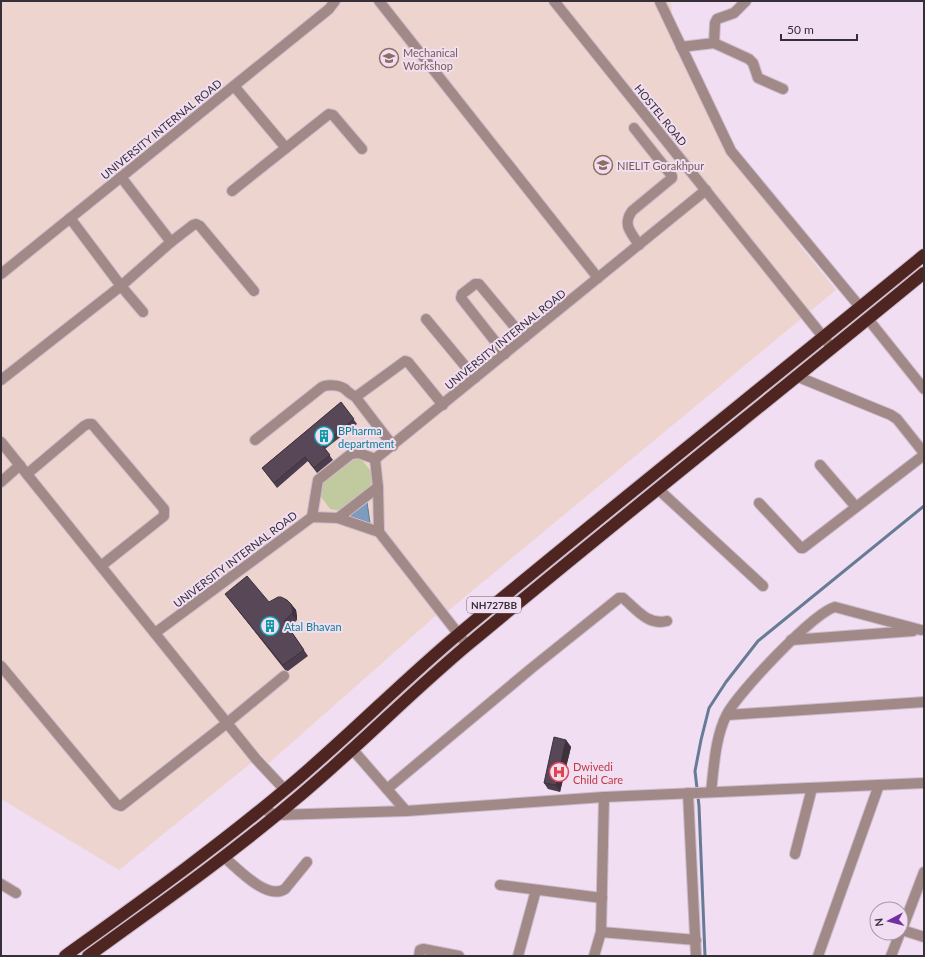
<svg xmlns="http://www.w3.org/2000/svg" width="925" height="957" font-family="Lato,sans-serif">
<rect width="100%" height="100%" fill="#f1def2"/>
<polygon fill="#eed4ce" points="1,1 671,1 674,33 733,148 803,238 797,242 836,290 443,615 441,611 269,763 261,755 119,870 1,799"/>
<polygon fill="#c1ca9f" points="361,459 374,475 373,488 341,511 330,509 319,494 322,480 346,460"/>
<polygon fill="#7c9cbf" stroke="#677b96" points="367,502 370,523 350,516"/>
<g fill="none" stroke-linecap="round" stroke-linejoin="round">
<polyline stroke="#677b96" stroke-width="3" points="705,956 699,806 695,771 701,740 709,708 726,682 758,641 924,506"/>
<defs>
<g id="minor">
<polyline points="379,1 598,278"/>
<polyline points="554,1 832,348"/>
<polyline points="660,2 731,151 860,307"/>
<polyline points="714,43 749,59 753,63 758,78 783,89"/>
<polyline points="681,47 714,43 715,23 717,19 734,13 746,1"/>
<path d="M634 128 672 176V178L632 211C622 225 631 232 639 245"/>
<polyline points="286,148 329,114 333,115 362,149"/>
<polyline points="121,177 171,242 193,225 196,224 200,226 254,291"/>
<polyline points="232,191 286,148 234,86"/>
<polyline points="70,218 121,286 143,312"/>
<polyline points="1,274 329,9 335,1"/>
<polyline points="426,319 475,378"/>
<polyline points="868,319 924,389"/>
<polyline points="505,354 461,298 462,294 475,284 479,284 524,338"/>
<polyline points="796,376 891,415 897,419 924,453"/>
<polyline points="1,380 121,286 171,242"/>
<path d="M255 440 322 387C327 384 340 385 345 389 349 393 351 395 356 397"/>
<polyline points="1,442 256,759 285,790"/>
<polyline points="393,446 357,399 357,396 405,361 408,362 443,405"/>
<polyline points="375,459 706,190"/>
<polyline points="375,459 378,487 379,532"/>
<polyline points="820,465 856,507"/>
<polyline points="27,474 84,426 88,424 92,424 164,509 164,516 101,566"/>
<polyline points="1,482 20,465"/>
<polyline points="658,489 763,586"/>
<polyline points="759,503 801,548 803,548 924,455"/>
<polyline points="312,517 318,480 351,454 359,453 375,459"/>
<polyline points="338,518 378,487"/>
<polyline points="155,633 312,517 338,518 379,532 467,645"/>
<polyline points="791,640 913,631"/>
<polyline points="1,666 116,804 121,806 227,723 284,676"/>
<polyline points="727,715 924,702"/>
<polyline points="353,750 406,811"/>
<path d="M387 789 533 667 619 598H623C636 609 648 626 667 621"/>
<path d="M711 792C714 767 715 737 727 714 739 692 813 613 835 607L921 630"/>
<polyline points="688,793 696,956"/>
<polyline points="262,808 275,815 406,811 604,797 924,783"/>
<polyline points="795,854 812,788"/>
<path d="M224 857C237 868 267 901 285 889L307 862"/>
<polyline points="1,884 16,893"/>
<polyline points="500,885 602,898"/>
<polyline points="902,930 924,937"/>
<polyline points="601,932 604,797"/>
<polyline points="901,932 924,872"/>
<polyline points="419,956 420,950 423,949 459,956"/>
<polyline points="518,956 536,890"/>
<polyline points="594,956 601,932 696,940"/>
<polyline points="818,956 879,785"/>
<polyline points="891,956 900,933"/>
</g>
<g id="highway">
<path d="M65 956C140 902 216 848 287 788 347 738 401 682 461 632 614 505 770 381 924 255"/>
<path d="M88 956C159 905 230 855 296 799 356 749 410 693 470 643 620 518 773 397 924 273"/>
</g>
</defs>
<use href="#minor" stroke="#ccbbcd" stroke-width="12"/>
<use href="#highway" stroke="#ccbbcd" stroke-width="14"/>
<use href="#minor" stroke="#a08986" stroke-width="10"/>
<use href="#highway" stroke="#4e2520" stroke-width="12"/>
</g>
<g fill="#4b3d4b">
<polygon points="341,402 357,424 325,449 333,460 317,473 308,461 277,488 262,468"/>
<polygon points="225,594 269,602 291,604 296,610 297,617 297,620 289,628 308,656 288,671 285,670"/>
<polygon points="566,740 571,747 560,792 548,789 544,783"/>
</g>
<g fill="#3d323d">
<polygon points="291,604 296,610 297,617 297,620 292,614"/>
<polygon points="566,740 571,747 560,792 556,785"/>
</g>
<g fill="#574757" stroke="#3d323d">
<polygon points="341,402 354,419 322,445 330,455 314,468 305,457 274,483 262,468"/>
<polygon points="247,576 269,602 278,597 281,597 287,600 291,604 293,611 292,614 284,621 304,650 283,665 281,663 225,594"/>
<polygon points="554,737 566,740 556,785 544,783"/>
</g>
<defs>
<symbol id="university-ring" viewBox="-11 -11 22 22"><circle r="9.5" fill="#f1def2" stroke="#8d6e63" stroke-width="1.5"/><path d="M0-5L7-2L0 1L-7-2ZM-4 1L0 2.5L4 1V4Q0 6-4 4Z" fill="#8d6e63"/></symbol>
<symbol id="building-ring" viewBox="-11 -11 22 22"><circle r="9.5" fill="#f1def2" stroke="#0f9aa8" stroke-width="1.5"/><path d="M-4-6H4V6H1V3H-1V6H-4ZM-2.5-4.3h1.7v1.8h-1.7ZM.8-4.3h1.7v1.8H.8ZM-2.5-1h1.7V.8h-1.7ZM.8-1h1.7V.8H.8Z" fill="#0f9aa8"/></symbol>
<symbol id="hospital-ring" viewBox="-11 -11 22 22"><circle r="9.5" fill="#f1def2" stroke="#e0444e" stroke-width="1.5"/><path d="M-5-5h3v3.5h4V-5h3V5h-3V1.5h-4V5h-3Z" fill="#e0444e"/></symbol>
</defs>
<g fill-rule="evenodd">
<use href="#university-ring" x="378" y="47" width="22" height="22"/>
<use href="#university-ring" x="592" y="154" width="22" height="22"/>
<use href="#building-ring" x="313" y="425" width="22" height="22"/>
<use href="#building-ring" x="259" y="615" width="22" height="22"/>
<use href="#hospital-ring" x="548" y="761" width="22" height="22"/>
</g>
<g text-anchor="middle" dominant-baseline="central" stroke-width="4" stroke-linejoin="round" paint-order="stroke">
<rect fill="#f1def2" stroke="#6f646f" stroke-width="1" x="467" y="597" width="54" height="16" rx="3"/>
<g font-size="10" font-weight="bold" fill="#372f37">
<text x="494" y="605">NH727BB</text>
</g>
<g font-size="11" fill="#785e54" stroke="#f1def2" text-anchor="start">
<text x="403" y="52">Mechanical<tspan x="403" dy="13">Workshop</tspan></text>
<text x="617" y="165">NIELIT Gorakhpur</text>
</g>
<g font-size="11" fill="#372f37" stroke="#f1def2">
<text transform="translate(661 115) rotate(51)">HOSTEL ROAD</text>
<text transform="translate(161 129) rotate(-39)">UNIVERSITY INTERNAL ROAD</text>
<text transform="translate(505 339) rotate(-39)">UNIVERSITY INTERNAL ROAD</text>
<text transform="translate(235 559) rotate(-37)">UNIVERSITY INTERNAL ROAD</text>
</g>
<g font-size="11" fill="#0d838f" stroke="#f1def2" text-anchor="start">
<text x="338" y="430">BPharma<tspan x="338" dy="13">department</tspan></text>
<text x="284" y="626">Atal Bhavan</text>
</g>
<g font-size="11" fill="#be3a42" stroke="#f1def2" text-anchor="start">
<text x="573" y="766">Dwivedi<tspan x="573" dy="13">Child Care</tspan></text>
</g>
</g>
<rect width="925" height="957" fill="none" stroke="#372f37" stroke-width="4"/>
<g transform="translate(889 921) rotate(263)"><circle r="19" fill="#f1def2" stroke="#a798a7"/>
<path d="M0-3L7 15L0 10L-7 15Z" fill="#712fa4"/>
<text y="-6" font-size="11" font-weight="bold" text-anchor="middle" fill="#372f37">N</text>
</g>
<path d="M781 34v6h76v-6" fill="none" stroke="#372f37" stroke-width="2"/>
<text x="787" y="34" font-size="12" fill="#372f37" stroke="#f1def2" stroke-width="3" paint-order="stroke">50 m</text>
</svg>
